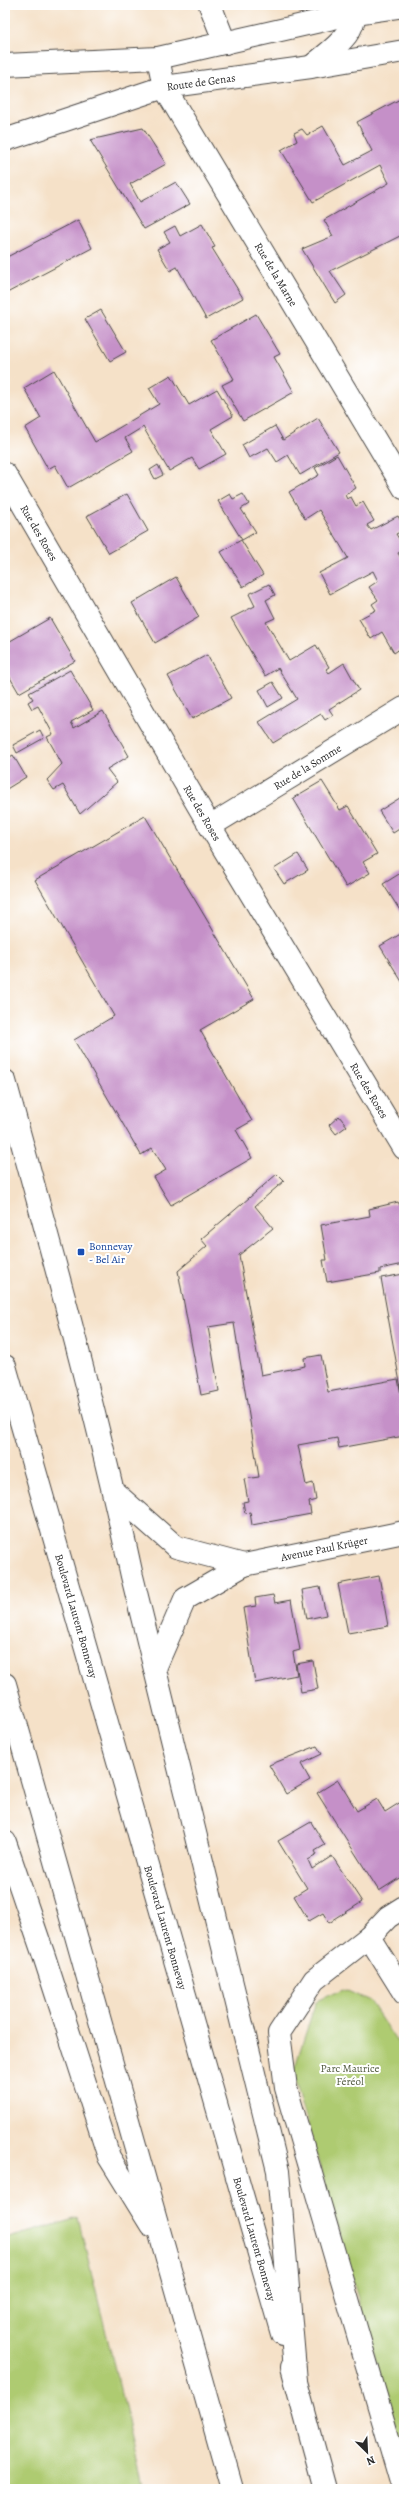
<svg xmlns="http://www.w3.org/2000/svg" width="409" height="2494" font-family="Alegreya,serif">
<rect width="100%" height="100%" fill="#fff"/>
<filter id="ink" filterUnits="userSpaceOnUse"><feTurbulence type="fractalNoise" baseFrequency=".025" numOctaves="2"/><feDisplacementMap in="SourceGraphic" scale="8" xChannelSelector="R" yChannelSelector="G"/><feConvolveMatrix kernelMatrix="1 2 1 2 8 2 1 2 1" color-interpolation-filters="sRGB"/></filter>
<filter id="wash" filterUnits="userSpaceOnUse"><feTurbulence type="fractalNoise" baseFrequency=".012" numOctaves="4" result="noise"/><feDisplacementMap in="SourceGraphic" scale="16" xChannelSelector="R" yChannelSelector="G"/><feGaussianBlur stdDeviation="0.9" result="paint"/><feColorMatrix in="noise" values="0 0 0 0 0 0 0 0 0 0 0 0 0 0 0 0 0 1.4 0 .05"/><feComposite in="paint" operator="in"/></filter>
<g filter="url(#wash)">
<rect width="100%" height="100%" fill="#f5e1c8"/>
<g fill="#aecb71" stroke="#6c7b4e">
<polygon points="343,1989 370,2001 404,2052 404,2458 293,2073 316,2001"/>
<polygon points="78,2218 144,2488 5,2489 5,2239"/>
</g>
<g id="blocks">
<g fill="#c590c8">
<polygon points="404,97 404,234 330,271 346,295 335,303 302,249 333,236 324,220 389,183 380,165 313,202 281,150 297,141 294,133 302,129 307,135 323,126 345,165 372,151 357,122"/>
<polygon points="143,128 166,164 130,184 140,202 176,182 190,204 144,229 90,140"/>
<polygon points="78,220 92,248 5,294 5,258"/>
<polygon points="202,224 215,247 212,248 243,298 206,319 177,267 170,271 157,249 170,242 164,232 175,226 180,236"/>
<polygon points="101,310 126,352 110,361 85,319"/>
<polygon points="256,314 280,354 274,357 294,392 243,421 222,385 234,379 211,340"/>
<polygon points="54,370 95,442 159,404 149,388 171,375 189,405 217,389 233,416 211,429 226,454 199,469 192,458 169,471 143,427 125,438 133,451 68,488 55,465 48,469 25,428 41,418 24,388"/>
<polygon points="318,418 339,452 300,475 288,455 277,462 268,448 249,458 242,445 275,426 283,440"/>
<polygon points="337,455 356,488 345,495 347,499 351,497 356,506 363,502 374,521 367,525 371,530 398,516 404,527 404,530 396,534 404,547 404,550 398,553 404,564 404,646 394,653 382,632 371,639 359,619 376,610 372,604 378,600 369,587 378,581 373,571 330,594 319,573 348,558 319,510 305,519 289,492 319,475 315,468"/>
<polygon points="158,465 163,475 155,479 150,470"/>
<polygon points="127,494 148,531 109,553 87,516"/>
<polygon points="230,494 233,499 243,494 249,504 241,509 256,532 242,540 218,501"/>
<polygon points="241,540 263,575 243,587 221,552"/>
<polygon points="176,577 199,617 155,643 132,603"/>
<polygon points="269,584 275,595 266,600 275,618 266,622 289,661 316,645 329,667 326,669 329,673 344,663 359,690 329,709 333,715 325,720 321,714 273,743 259,722 297,699 278,668 265,676 231,618 255,606 249,594"/>
<polygon points="50,618 75,661 19,693 5,669 5,644"/>
<polygon points="207,655 231,698 192,719 168,676"/>
<polygon points="70,670 93,710 71,722 74,728 103,711 129,756 107,769 117,782 80,814 63,785 54,790 47,780 62,764 47,737 53,734 38,706 32,709 28,702 33,699 29,693"/>
<polygon points="273,682 283,698 268,707 259,690"/>
<polygon points="40,730 44,738 17,753 13,745"/>
<polygon points="13,755 26,777 5,790 5,760"/>
<polygon points="322,781 340,810 348,806 377,854 363,862 370,873 346,887 293,798"/>
<polygon points="403,796 404,826 393,833 379,811"/>
<polygon points="145,816 254,999 200,1030 252,1121 236,1130 252,1158 171,1205 154,1177 166,1170 152,1148 141,1155 74,1040 114,1016 35,880"/>
<polygon points="298,854 308,870 284,884 274,869"/>
<polygon points="404,871 404,914 403,915 383,884"/>
<polygon points="404,932 404,985 380,946"/>
<polygon points="339,1116 347,1126 336,1134 329,1125"/>
<polygon points="277,1174 284,1181 255,1206 273,1228 239,1255 261,1375 305,1366 304,1358 321,1355 328,1392 398,1379 404,1411 404,1436 339,1448 337,1438 298,1445 306,1485 313,1483 316,1500 309,1502 311,1514 252,1525 250,1512 245,1513 243,1502 248,1501 244,1479 259,1477 234,1323 208,1327 219,1391 201,1395 178,1271 207,1246 201,1239"/>
<polygon points="398,1202 404,1212 404,1264 380,1269 380,1273 327,1282 323,1260 327,1260 321,1225 370,1216 369,1209"/>
<polygon points="404,1274 404,1399 403,1399 381,1278"/>
<polygon points="379,1576 388,1626 348,1633 338,1584"/>
<polygon points="320,1587 326,1615 307,1619 302,1590"/>
<polygon points="273,1595 275,1603 291,1600 300,1650 293,1652 297,1675 255,1683 243,1608 256,1606 255,1598"/>
<polygon points="313,1661 318,1689 301,1692 296,1664"/>
<polygon points="317,1746 322,1754 301,1764 310,1780 286,1794 269,1765"/>
<polygon points="338,1780 357,1811 377,1799 385,1812 404,1800 404,1875 379,1891 317,1793"/>
<polygon points="311,1822 325,1845 315,1851 317,1855 308,1860 312,1869 332,1856 362,1902 329,1923 323,1913 309,1921 294,1896 307,1888 278,1841"/>
</g>
</g>
</g>
<g filter="url(#ink)">
<use href="#blocks" fill-opacity="0" stroke="#494643" stroke-width="1"/>
<g fill="none" stroke-linecap="round" stroke-linejoin="round">
<defs>
<g id="minor">
<polyline points="210,5 225,43"/>
<path id="s1" d="M158 58 164 87 404 488"/>
<path d="M311 67C328 52 363 31 352 5"/>
<path id="s2" d="M5 474 210 826 404 1148"/>
<path id="s3" d="M210 826 404 708"/>
<path id="s4" d="M244 1565 404 1532"/>
<polyline points="369,1937 404,1993"/>
<polyline points="403,2489 286,2088 279,2033 314,1980 369,1937 388,1917 404,1907"/>
</g>
<g id="major">
<polyline points="5,65 158,58 355,13 404,6"/>
<path id="s5" d="M5 140 164 87 311 67 404 51"/>
</g>
<g id="highway">
<path d="M5 1081C50 1245 96 1409 132 1576L278 2171 296 2381"/>
<path id="s6" d="M5 1366 282 2334"/>
<polyline points="114,1492 176,1547 244,1565"/>
<polyline points="155,1668 185,1599 244,1565"/>
<polyline points="5,1684 232,2489"/>
<polyline points="5,1842 44,1956 109,2157 151,2225"/>
<polyline points="292,2367 325,2489"/>
</g>
</defs>
<use href="#minor" stroke="#494643" stroke-width="24"/>
<use href="#major" stroke="#494643" stroke-width="24"/>
<use href="#highway" stroke="#494643" stroke-width="24"/>
<use href="#minor" stroke="#fff" stroke-width="22"/>
<use href="#major" stroke="#fff" stroke-width="22"/>
<use href="#highway" stroke="#fff" stroke-width="22"/>
</g>
</g>
<rect fill="#1a4fb4" stroke="#fff" stroke-width="1.5" x="77" y="1248" width="8" height="8" rx="2"/>
<g text-anchor="middle" dominant-baseline="central" stroke-width="4" stroke-linejoin="round" paint-order="stroke">
<g font-size="11" fill="#2b2b2b" stroke="#fff">
<text stroke="none"><textPath href="#s5" startOffset="205">Route de Genas</textPath></text>
<text stroke="none"><textPath href="#s1" startOffset="248">Rue de la Marne</textPath></text>
<text stroke="none"><textPath href="#s2" startOffset="68">Rue des Roses</textPath></text>
<text stroke="none"><textPath href="#s3" startOffset="114">Rue de la Somme</textPath></text>
<text stroke="none"><textPath href="#s2" startOffset="392">Rue des Roses</textPath></text>
<text stroke="none"><textPath href="#s2" startOffset="716">Rue des Roses</textPath></text>
<text stroke="none"><textPath href="#s4" startOffset="82">Avenue Paul Krüger</textPath></text>
<text stroke="none"><textPath href="#s6" startOffset="260">Boulevard Laurent Bonnevay</textPath></text>
<text stroke="none"><textPath href="#s6" startOffset="584">Boulevard Laurent Bonnevay</textPath></text>
<text stroke="none"><textPath href="#s6" startOffset="908">Boulevard Laurent Bonnevay</textPath></text>
</g>
<g font-size="11" fill="#164399" stroke="#fff" text-anchor="start">
<text x="89" y="1246">Bonnevay<tspan x="89" dy="13">- Bel Air</tspan></text>
</g>
<g font-size="11" fill="#525b40" stroke="#fff">
<text x="350" y="2068">Parc Maurice<tspan x="350" dy="13">Féréol</tspan></text>
</g>
</g>
<rect width="409" height="2494" fill="none" stroke="#fff" stroke-width="20"/>
<g transform="translate(367 2452) rotate(156)" stroke="#ffffff" stroke-width="3" paint-order="stroke">
<path d="M0-3L7 15L0 10L-7 15Z" fill="#2b2b2b"/>
<text y="-6" font-size="11" font-weight="bold" text-anchor="middle" fill="#2b2b2b">N</text>
</g>
</svg>
